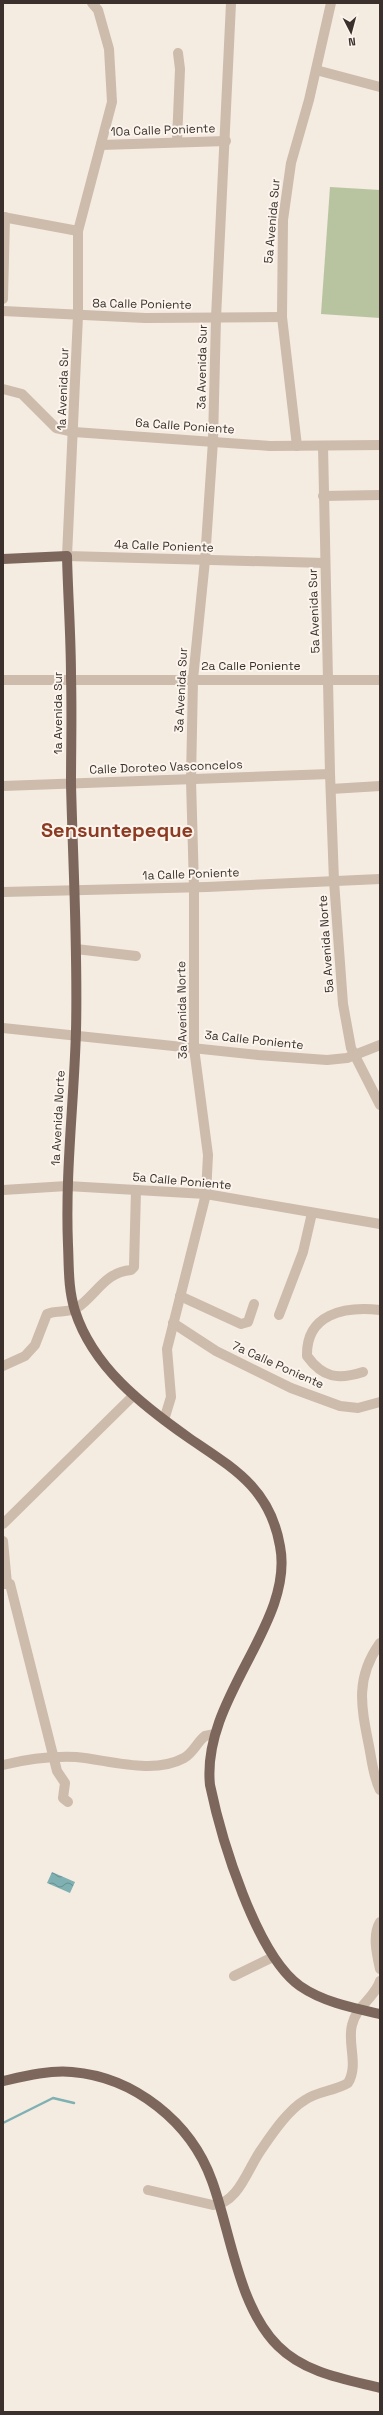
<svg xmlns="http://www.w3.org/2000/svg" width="383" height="2415" font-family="'Space Grotesk',sans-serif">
<defs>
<pattern id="water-waves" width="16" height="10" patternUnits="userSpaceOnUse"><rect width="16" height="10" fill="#7fb0b2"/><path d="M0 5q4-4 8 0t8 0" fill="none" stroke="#699091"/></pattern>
</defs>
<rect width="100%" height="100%" fill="#f4ebe1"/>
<polygon fill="#b8c4a0" points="330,187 380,190 380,318 321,314"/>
<polygon fill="url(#water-waves)" points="52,1872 75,1882 70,1893 47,1883"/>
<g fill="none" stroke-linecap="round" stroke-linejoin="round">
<polyline stroke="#7fb0b2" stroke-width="2.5" points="3,2123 53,2098 74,2103"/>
<g stroke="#cdbbac" stroke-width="10">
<polyline points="92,3 98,10 109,49 112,102 78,231 78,316 67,556 325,563"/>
<polyline points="316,70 380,87"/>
<polyline points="177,141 180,69 178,53"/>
<polyline points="101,145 226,141"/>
<polyline points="3,217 78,231"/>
<polyline points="3,299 5,217"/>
<polyline points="3,311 145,318 282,317"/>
<polyline points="3,389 22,394 56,428 74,432 270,446 380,445"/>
<polyline points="297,446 282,317 283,220 291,163 309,100 331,3"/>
<polyline points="323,446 330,774 334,881 343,1004 351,1048 380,1105"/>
<polyline points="323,496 380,495"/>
<polyline points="3,680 380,680"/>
<polyline points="3,786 330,774"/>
<polyline points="331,789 380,786"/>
<polyline points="3,892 207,887 380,879"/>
<polyline points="76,949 136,956"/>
<polyline points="3,1028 258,1055 327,1060 347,1058 380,1045"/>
<polyline points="3,1190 67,1186 206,1194 380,1224"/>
<polyline points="180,1296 241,1324 248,1322 254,1304"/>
<polyline points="279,1315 303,1252 312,1213"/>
<polyline points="173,1323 216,1351 291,1388 340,1406 358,1408 380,1402"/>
<path d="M3 1366 25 1356 35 1345 47 1314C56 1310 69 1313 77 1308 97 1294 105 1272 131 1270L134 1267 136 1190"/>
<path d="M363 1372C338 1380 323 1378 307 1356 306 1314 344 1306 380 1310"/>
<polyline points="164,1420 171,1397 167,1349 206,1194 208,1155 194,1048 194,887 191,780 193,679 205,560 213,441 216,318 231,3"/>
<polyline points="3,1524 134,1395"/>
<polyline points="3,1541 7,1584"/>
<polyline points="3,1584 10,1584 57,1771 65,1783 63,1798 68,1802"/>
<path d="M380 1643C355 1678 361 1706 369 1746 372 1761 373 1776 380 1790"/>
<path d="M3 1765C27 1759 51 1756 76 1757 109 1760 153 1775 184 1758 194 1752 197 1742 205 1736L215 1734"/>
<path d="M380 1922C372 1935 377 1955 380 1969"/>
<polyline points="234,1976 273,1957"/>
<path d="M148 2190 213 2205C238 2204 248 2168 261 2150 272 2134 288 2110 305 2100 318 2091 335 2091 348 2083 359 2065 347 2043 352 2025 356 2006 375 1998 380 1981"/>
</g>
<g stroke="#7d675c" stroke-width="10">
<path d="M3 559 67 556C68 597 71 637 71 677 72 712 71 748 71 784 73 866 78 948 76 1031 74 1102 65 1173 68 1245 69 1267 68 1289 75 1311 93 1367 142 1405 189 1438 233 1468 270 1488 280 1546 295 1623 201 1698 210 1785 221 1838 256 1955 300 1986 323 2002 353 2008 380 2014"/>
<path d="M3 2081C25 2076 49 2070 72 2072 134 2077 191 2122 212 2181 231 2233 238 2306 278 2346 305 2373 344 2379 380 2388"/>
</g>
</g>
<g text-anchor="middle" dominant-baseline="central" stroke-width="4" stroke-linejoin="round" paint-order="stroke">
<g font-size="12" fill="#3b302b" stroke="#fbf5ee">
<text transform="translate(163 130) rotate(-2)">10a Calle Poniente</text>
<text transform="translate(272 221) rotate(-85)">5a Avenida Sur</text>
<text transform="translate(142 304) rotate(1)">8a Calle Poniente</text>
<text transform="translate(202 367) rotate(-89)">3a Avenida Sur</text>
<text transform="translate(63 389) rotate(-88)">1a Avenida Sur</text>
<text transform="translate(185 426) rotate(4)">6a Calle Poniente</text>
<text transform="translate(164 546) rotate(2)">4a Calle Poniente</text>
<text transform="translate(314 611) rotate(-92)">5a Avenida Sur</text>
<text x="251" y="666">2a Calle Poniente</text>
<text transform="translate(181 690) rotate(-87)">3a Avenida Sur</text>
<text transform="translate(58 713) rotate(-90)">1a Avenida Sur</text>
<text transform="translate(166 767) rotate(-2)">Calle Doroteo Vasconcelos</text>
<text transform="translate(191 874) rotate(-2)">1a Calle Poniente</text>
<text transform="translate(326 944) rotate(-94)">5a Avenida Norte</text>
<text transform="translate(182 1010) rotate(-91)">3a Avenida Norte</text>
<text transform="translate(254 1040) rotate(6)">3a Calle Poniente</text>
<text transform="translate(58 1118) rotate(-87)">1a Avenida Norte</text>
<text transform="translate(182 1181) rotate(5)">5a Calle Poniente</text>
<text transform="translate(278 1365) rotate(24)">7a Calle Poniente</text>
</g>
<g font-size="20" font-weight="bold" fill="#8c3b22" stroke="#fbf5ee">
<text x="117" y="830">Sensuntepeque</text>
</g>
</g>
<rect width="383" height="2415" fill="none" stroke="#3b302b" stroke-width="8"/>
<g transform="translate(351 32) rotate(174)" stroke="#fbf5ee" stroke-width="3" paint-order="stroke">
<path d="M0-3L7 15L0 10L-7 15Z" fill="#3b302b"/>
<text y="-6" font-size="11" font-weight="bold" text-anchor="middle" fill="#3b302b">N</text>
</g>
</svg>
